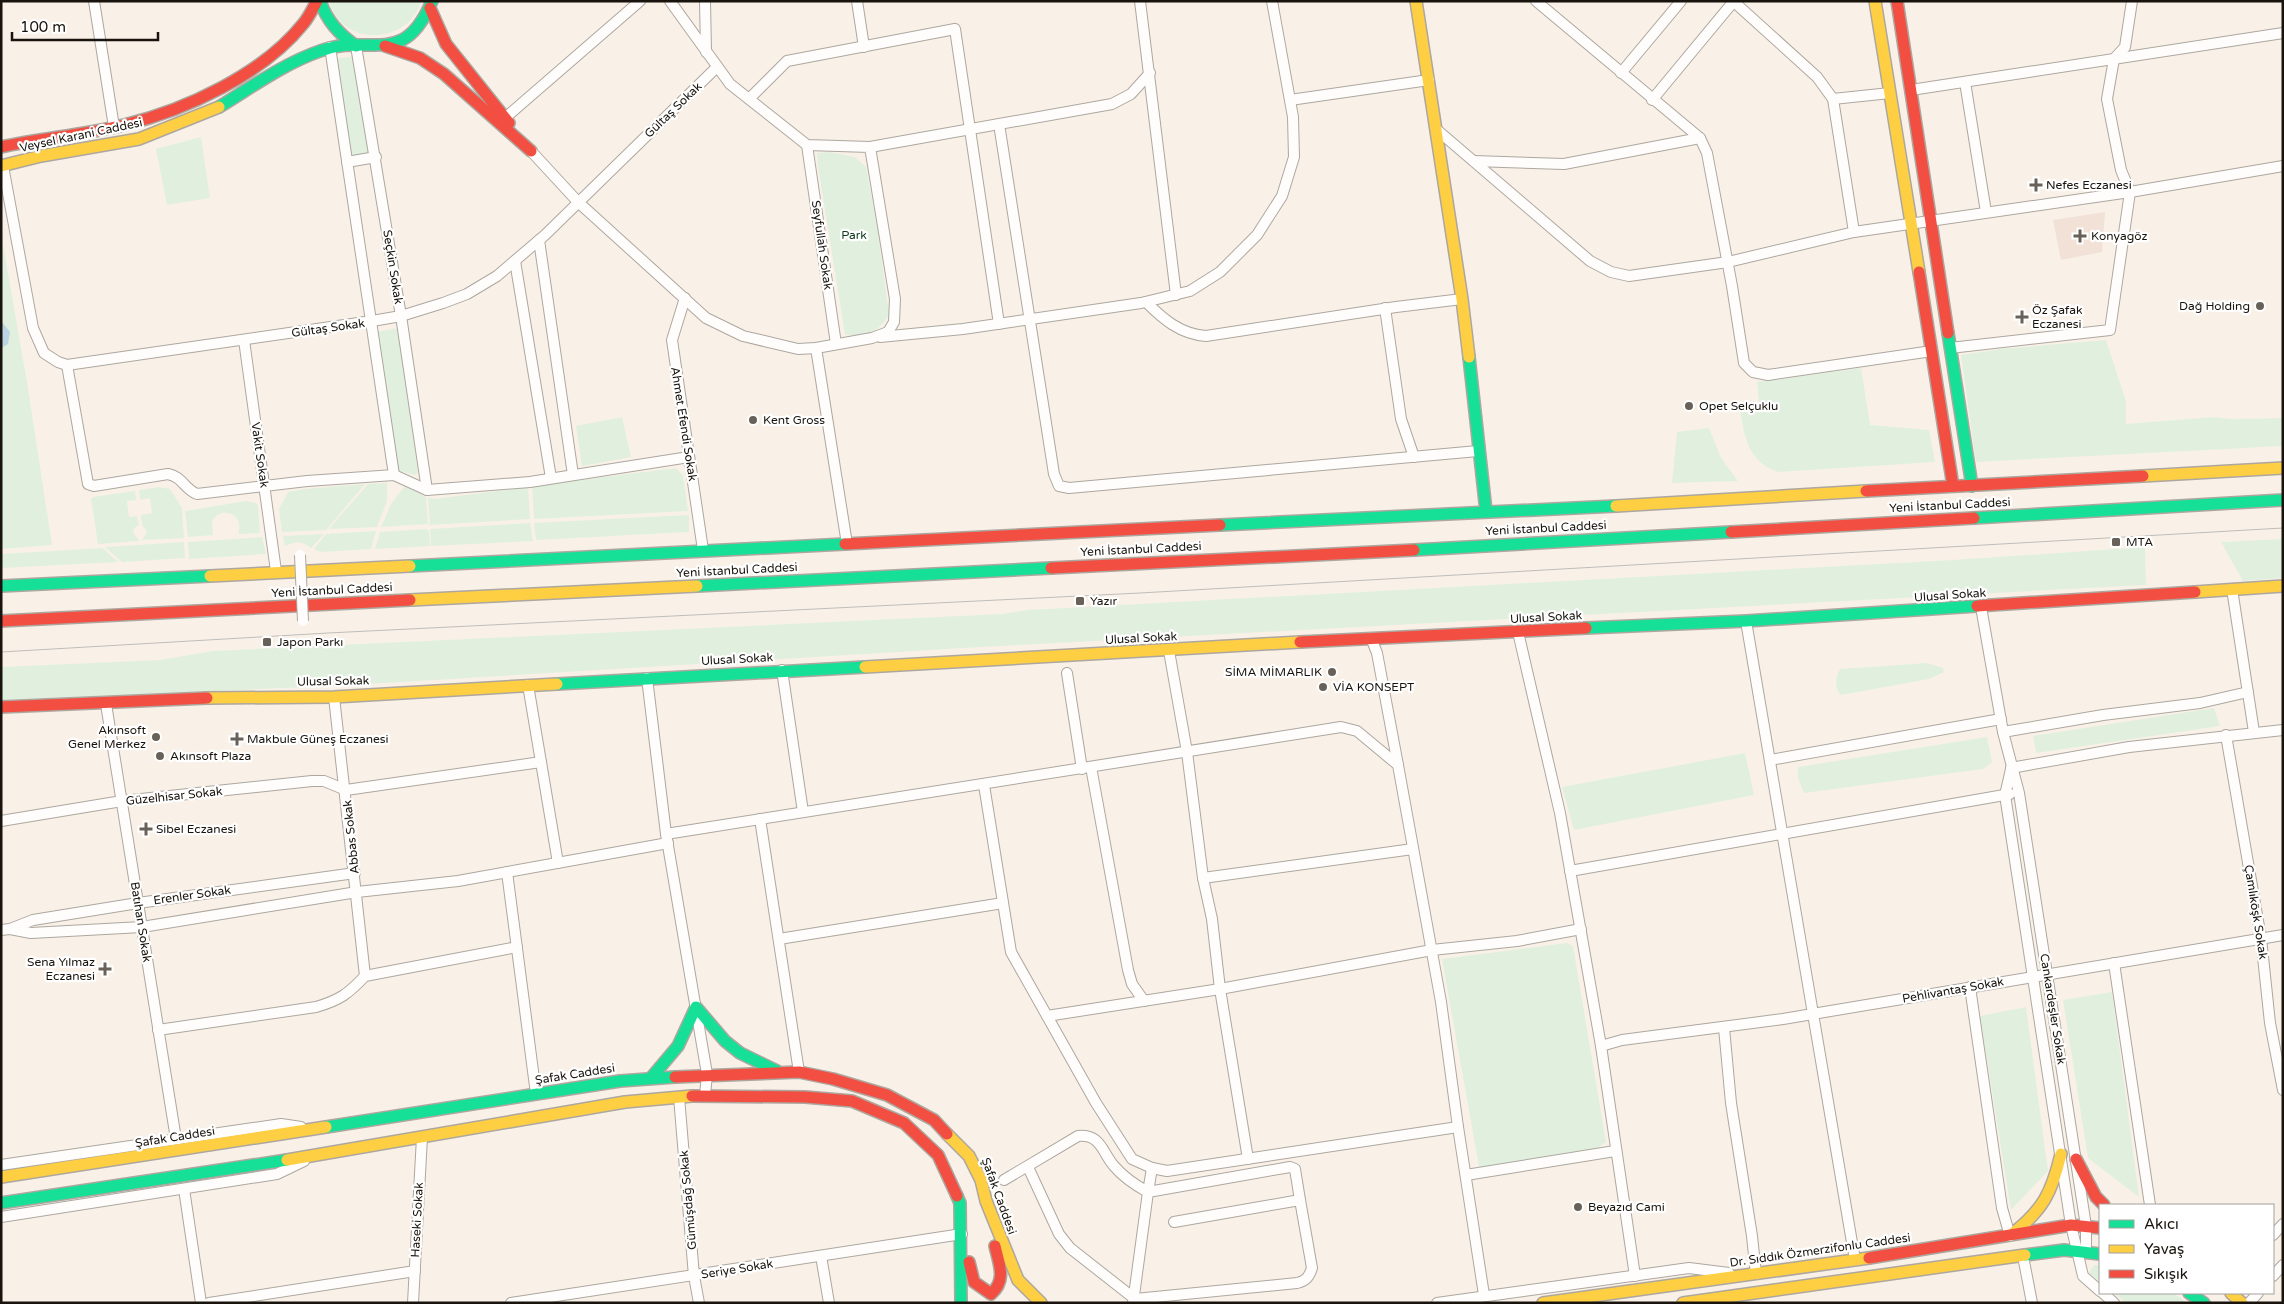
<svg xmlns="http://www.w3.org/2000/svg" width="2284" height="1304" font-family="'Varela Round',sans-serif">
<rect width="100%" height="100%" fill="#f9f1e8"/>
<polygon fill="#f1e1d7" points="2105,212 2102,252 2061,260 2053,220"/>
<g fill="#e1f0de">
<path d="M329 1H421C409 45 341 48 329 1Z"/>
<polygon points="356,56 371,153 349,157 333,59"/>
<polygon points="201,137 210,198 167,205 156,149"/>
<path d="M829 152 855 157 866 167 878 231 889 315C880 331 863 339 845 334L818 166 817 153Z"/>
<polygon points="1,233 27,382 52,545 1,549"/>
<polygon points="398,328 418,473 415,475 399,471 397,468 376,332"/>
<polygon points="2106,340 2126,401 2126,424 2213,417 2233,419 2283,418 2283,446 1976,462 1961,355 2001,349"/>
<path d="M1861 368 1870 425 1929 430 1935 462 1778 472C1746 461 1744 434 1739 404L1759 402 1757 382Z"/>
<polygon points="622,417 631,457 582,466 576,426"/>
<polygon points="1709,428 1721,458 1738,481 1672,483 1677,432"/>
<polygon points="676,468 683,475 688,511 534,519 532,486"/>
<polygon points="387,483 387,501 377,527 329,529 368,484"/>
<polygon points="365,484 326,530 282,532 279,509 288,492 304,489"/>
<polygon points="405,486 426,497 428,524 381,527 391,504"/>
<polygon points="159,487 170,489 182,508 184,538 142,540 147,532 142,525 141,515 152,513 150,498 140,500 139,490"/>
<polygon points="528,487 530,519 430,525 428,497 434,499"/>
<polygon points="135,491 136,500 127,501 129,517 137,516 139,525 134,528 133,533 140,541 98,544 91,499 93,497"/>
<path d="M246 501 256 503 258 506 260 533 238 534C245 516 223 504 212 521L213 535 188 537 185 511Z"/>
<polygon points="689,515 689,532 536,540 534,523"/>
<polygon points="530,523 533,541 431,546 430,529"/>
<polygon points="426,529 429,531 430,546 375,549 380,532"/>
<polygon points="376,531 371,549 321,552 314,549 326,534"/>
<path d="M324 534 311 548C302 541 295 541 285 546L283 536Z"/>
<polygon points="262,537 266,554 189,559 188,542"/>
<polygon points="2283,539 2283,578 2243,581 2221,542"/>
<polygon points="184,542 185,558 122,562 105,547"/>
<polygon points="2145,547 2146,585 964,648 334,686 1,700 1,667 160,660 213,651 1002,614 1028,610 1953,560"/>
<polygon points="102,548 118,562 1,568 1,554"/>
<path d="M1927 663 1943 668 1944 672 1929 679 1841 695C1834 688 1835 677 1840 669Z"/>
<polygon points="2214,708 2220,726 2036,753 2033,736"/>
<polygon points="1987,737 1992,762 1983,769 1804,793 1798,778 1798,767"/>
<polygon points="1745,753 1754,795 1574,830 1562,787"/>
<polygon points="1567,943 1573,946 1606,1142 1598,1148 1479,1167 1442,959"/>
<polygon points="2112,992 2139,1197 2088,1158 2063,1000"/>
<polygon points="2026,1007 2048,1171 2011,1210 1980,1016"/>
<polygon points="2094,1265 2100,1265 2100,1282 2089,1273"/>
<polygon points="2114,1293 2173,1293 2187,1303 2126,1303"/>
</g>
<polygon fill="#bbd6e2" points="1,321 10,332 8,344 1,348"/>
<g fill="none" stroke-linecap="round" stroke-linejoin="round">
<defs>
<g id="street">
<polyline points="94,1 114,127"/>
<polyline points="705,1 706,52"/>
<polyline points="857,1 864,47"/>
<polyline points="1140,1 1176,295"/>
<polyline points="1536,1 1700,138 1707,153 1732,286 1744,363 1753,372 1768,375 1932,351"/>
<polyline points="1733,1 1817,77 1833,99 1854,232"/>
<polyline points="2132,1 2125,47 2114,59 2107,99 2121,170 2130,192 2283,166"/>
<polyline points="356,46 401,316 427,490"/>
<polyline points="330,47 394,475"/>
<polyline points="1621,73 1681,1"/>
<polyline points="1965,82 1986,212"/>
<polyline points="1911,90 2283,33"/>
<polyline points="749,99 787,61 955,29 999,324"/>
<polyline points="1833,99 1890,93"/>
<polyline points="1290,100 1429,80"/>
<polyline points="1652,100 1734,1"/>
<polyline points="505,118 640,1"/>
<polyline points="999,124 1054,474 1059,486 1069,488 1478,451"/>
<polyline points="1436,129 1590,261 1611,272 1629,276 1728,262 1854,232 2130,192 2110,330 1950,348"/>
<polyline points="807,145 836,344"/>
<polyline points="870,147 1112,104 1131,94 1150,73"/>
<polyline points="531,151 578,202 706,318 743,336 798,349 816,348 872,338 888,332 894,322 895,299 870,147 807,145 730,84 670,1"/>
<polyline points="1474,161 1564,164 1700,138"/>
<polyline points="347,162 376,157"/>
<polyline points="3,166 33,328 44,353 58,362 67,365 372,321 401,316 443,303 467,294 497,276 545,235 717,67"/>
<polyline points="539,240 573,475"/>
<polyline points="515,261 551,478"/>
<polyline points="685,298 672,340 703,550"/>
<path d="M1146 302C1163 319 1180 334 1206 336L1396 307 1462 299"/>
<polyline points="1385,308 1401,419 1414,457"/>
<polyline points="880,337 963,329 1141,303 1190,291 1220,272 1257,235 1282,196 1294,157 1293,117 1272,1"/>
<polyline points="244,340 276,571"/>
<polyline points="816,348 847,544"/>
<path d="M67 365 88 484 94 486 168 474C183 477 184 489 197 494L307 481 394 475 427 490 530 482 689 457"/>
<polyline points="2232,589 2254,732"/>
<polyline points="1981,607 2003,732 2019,793 2086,1226 2086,1251"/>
<polyline points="1746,621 1855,1260"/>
<polyline points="1518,632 1560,813 1601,1046 1622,1040 1783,1019 2283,935"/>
<polyline points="1371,638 1377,653 1398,765"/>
<polyline points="1169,651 1187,752 1203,878 1212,919 1220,989 1248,1159"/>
<polyline points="782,670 803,812"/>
<polyline points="1067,673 1082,769"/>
<polyline points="647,678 666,834 707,1074 705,1095"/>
<polyline points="528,685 558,863"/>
<polyline points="334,697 365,976"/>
<polyline points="106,704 176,1139"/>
<polyline points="2003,732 2103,715 2200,703 2248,692"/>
<polyline points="2226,735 2261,938 2270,1023 2283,1090"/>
<polyline points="1770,760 2001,719"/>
<polyline points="1091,767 1128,970 1132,984 1144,1001"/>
<polyline points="2011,768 2129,747 2283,730"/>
<polyline points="2011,769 2005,795 2071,1225 2083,1276 2100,1291"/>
<polyline points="984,785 1011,952 1096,1103 1132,1159 1152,1168 1167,1171 1458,1127"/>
<polyline points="760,819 799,1072"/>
<polyline points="1,821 122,801 312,781 324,781 346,790 541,762"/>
<polyline points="666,834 1341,727 1357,731 1398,765 1441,1002 1458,1127 1484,1295"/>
<polyline points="1570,871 2010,794"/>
<polyline points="507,872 536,1094"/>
<polyline points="1203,878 1413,849"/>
<polyline points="10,929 31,933 142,927 357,892 458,881 668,843"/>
<polyline points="1,930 10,929 33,920 138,903 355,873"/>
<polyline points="779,939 1003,903"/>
<polyline points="2114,963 2150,1205"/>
<polyline points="1970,987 2002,1208 2010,1236"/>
<polyline points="1047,1016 1220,989 1432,950 1517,941 1581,929"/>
<polyline points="1724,1028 1731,1103 1752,1236 1756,1274"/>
<path d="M158 1030 316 1007C340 1000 348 994 365 976L517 947"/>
<polyline points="1601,1046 1635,1276"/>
<polyline points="679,1097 694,1276 699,1303"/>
<polyline points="1,1165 281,1124 301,1127"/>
<path d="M1028 1167 1059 1234 1070 1248 1135 1299 1297 1283C1306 1281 1309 1277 1312 1268L1300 1200 1174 1222"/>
<polyline points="1466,1175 1615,1151"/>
<path d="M1004 1180 1078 1136C1101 1134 1102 1152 1114 1166 1124 1178 1135 1185 1148 1192L1152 1168"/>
<polyline points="184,1189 201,1303"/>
<polyline points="1,1217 277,1174 304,1161"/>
<polyline points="2273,1235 2283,1224"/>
<polyline points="821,1256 829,1303"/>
<polyline points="2023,1256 2032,1303"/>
<polyline points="2273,1276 2283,1265"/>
<polyline points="2103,1293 2114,1303"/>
<polyline points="209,1303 415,1271"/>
<polyline points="413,1303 422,1137"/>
<polyline points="511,1303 962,1234"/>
<polyline points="1133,1303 1148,1192 1290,1167 1295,1169 1300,1200"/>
<polyline points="1437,1303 1689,1268 1729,1273"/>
<polyline points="2249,1303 2258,1293"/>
</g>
<g id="fast">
<path d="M320 1C327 21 339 34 356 46"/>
<path d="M219 107C252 87 283 64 320 51 370 32 403 70 432 1"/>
<polyline points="1948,333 1972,486"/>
<polyline points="1469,357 1486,511"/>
<polyline points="1974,518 2283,500"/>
<polyline points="1220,525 1616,506"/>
<polyline points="1414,550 1731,532"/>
<polyline points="410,566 845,544"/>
<polyline points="1,586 210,576"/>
<polyline points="697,586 1051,568"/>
<polyline points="1586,628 1746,621 1977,606"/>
<polyline points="557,684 865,667"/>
<polyline points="651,1078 678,1046 696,1007 725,1041 740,1053 777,1071"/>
<polyline points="326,1127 620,1081 675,1077"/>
<polyline points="957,1196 960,1203 961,1303"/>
<polyline points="1,1203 287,1160"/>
<polyline points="2025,1255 2064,1250 2100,1254"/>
<polyline points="2189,1293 2204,1303"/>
</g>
<g id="slow">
<polyline points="1416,1 1462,299 1469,357"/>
<polyline points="1875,1 1919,272"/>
<polyline points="1,166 41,156 139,139 219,107"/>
<polyline points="2143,476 2283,468"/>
<polyline points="1616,506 1866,491"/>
<polyline points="210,576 410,566"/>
<polyline points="2195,592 2283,586"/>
<polyline points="410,600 697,586"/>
<polyline points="865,667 1300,642"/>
<polyline points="207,698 334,697 557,684"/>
<polyline points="947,1134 969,1156 981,1180 986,1201 1018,1280 1041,1303"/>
<polyline points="287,1160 625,1102 692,1096"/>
<polyline points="1,1177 326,1127"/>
<path d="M2012 1234C2043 1210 2052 1192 2061 1154"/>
<polyline points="2231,1293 2242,1303"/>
<polyline points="1543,1303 1869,1258"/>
<polyline points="1683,1303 2025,1255"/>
</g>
<g id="jam">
<polyline points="1897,1 1948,333"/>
<polyline points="430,8 446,44 509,123"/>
<polyline points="385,46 420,58 444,74 531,151"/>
<path d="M1 147C42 138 84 135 124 125 186 110 263 74 303 24 309 17 313 8 317 1"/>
<polyline points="1919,272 1953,486"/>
<polyline points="1866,491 2143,476"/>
<polyline points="1731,532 1974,518"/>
<polyline points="845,544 1220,525"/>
<polyline points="1051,568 1414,550"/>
<polyline points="1977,606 2195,592"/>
<polyline points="1,621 410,600"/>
<polyline points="1300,642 1586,628"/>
<polyline points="1,707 207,698"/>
<polyline points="675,1077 799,1072 833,1079 887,1095 934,1120 947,1134"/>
<polyline points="692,1096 805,1097 852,1101 904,1123 938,1155 957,1196"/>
<polyline points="2076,1159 2096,1197 2104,1205"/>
<polyline points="1869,1258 2071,1225 2100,1228"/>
<path d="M969 1262 974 1282 991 1294C1007 1280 999 1264 995 1246"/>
</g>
</defs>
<use href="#street" stroke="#ada79f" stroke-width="12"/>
<use href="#fast" stroke="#ada79f" stroke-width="14"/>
<use href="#slow" stroke="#ada79f" stroke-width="14"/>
<use href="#jam" stroke="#ada79f" stroke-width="14"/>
<use href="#street" stroke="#fefdfc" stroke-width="10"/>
<use href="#fast" stroke="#16e098" stroke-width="11"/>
<use href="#slow" stroke="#ffcf43" stroke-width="11"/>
<use href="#jam" stroke="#f24e42" stroke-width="11"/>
<polyline stroke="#bfbdba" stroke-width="1" points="1,652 328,633 1140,593 2283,528"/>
<defs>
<polyline id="street-bridge" points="300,555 303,621"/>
</defs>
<use href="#street-bridge" stroke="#ada79f" stroke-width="12" stroke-linecap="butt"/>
<use href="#street-bridge" stroke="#fefdfc" stroke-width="10"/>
</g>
<g fill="#676159" stroke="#fff" stroke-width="2">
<path d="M2033.5 177.5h5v5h5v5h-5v5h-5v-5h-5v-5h5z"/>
<path d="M2077.5 228.5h5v5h5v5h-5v5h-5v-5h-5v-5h5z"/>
<circle cx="2260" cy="306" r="5"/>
<path d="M2019.5 309.5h5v5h5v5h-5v5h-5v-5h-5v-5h5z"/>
<circle cx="1689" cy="406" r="5"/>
<circle cx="753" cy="420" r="5"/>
<rect x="2111" y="537" width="10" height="10" rx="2.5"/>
<rect x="1075" y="596" width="10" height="10" rx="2.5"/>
<rect x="262" y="637" width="10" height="10" rx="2.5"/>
<circle cx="1332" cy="672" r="5"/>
<circle cx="1323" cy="687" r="5"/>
<circle cx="156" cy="737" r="5"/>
<path d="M234.5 731.5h5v5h5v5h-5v5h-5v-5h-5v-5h5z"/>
<circle cx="160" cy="756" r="5"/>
<path d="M143.5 821.5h5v5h5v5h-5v5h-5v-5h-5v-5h5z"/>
<path d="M102.5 961.5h5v5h5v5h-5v5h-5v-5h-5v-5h5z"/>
<circle cx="1578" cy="1207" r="5"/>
</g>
<g text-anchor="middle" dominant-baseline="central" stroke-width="4.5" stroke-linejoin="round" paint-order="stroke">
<g font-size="12" fill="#18130c" stroke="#fff">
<text transform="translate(673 110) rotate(-44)">Gültaş Sokak</text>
<text transform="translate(81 135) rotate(-12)">Veysel Karani Caddesi</text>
<text transform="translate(822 245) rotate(82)">Seyfullah Sokak</text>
<text transform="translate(393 267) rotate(81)">Seçkin Sokak</text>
<text transform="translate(328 328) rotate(-8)">Gültaş Sokak</text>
<text transform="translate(684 424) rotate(81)">Ahmet Efendi Sokak</text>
<text transform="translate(260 455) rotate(82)">Vakit Sokak</text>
<text transform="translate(1950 505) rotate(-3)">Yeni İstanbul Caddesi</text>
<text transform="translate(1546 528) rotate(-3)">Yeni İstanbul Caddesi</text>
<text transform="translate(1141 549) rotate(-3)">Yeni İstanbul Caddesi</text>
<text transform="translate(737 570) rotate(-3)">Yeni İstanbul Caddesi</text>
<text transform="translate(332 590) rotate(-3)">Yeni İstanbul Caddesi</text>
<text transform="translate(1950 595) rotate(-4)">Ulusal Sokak</text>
<text transform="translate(1546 617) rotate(-3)">Ulusal Sokak</text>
<text transform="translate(1141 638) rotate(-3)">Ulusal Sokak</text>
<text transform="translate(737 659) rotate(-3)">Ulusal Sokak</text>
<text transform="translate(333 681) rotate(-1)">Ulusal Sokak</text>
<text transform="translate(174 796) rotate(-6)">Güzelhisar Sokak</text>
<text transform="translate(351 837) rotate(-96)">Abbas Sokak</text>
<text transform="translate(192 895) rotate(-8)">Erenler Sokak</text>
<text transform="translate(2256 912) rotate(81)">Çamlıköşk Sokak</text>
<text transform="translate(141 922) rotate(81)">Batıhan Sokak</text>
<text transform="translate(1953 990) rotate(-10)">Pehlivantaş Sokak</text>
<text transform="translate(2053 1009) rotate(81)">Cankardeşler Sokak</text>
<text transform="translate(575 1074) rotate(-9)">Şafak Caddesi</text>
<text transform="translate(175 1137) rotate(-9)">Şafak Caddesi</text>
<text transform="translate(999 1196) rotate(70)">Şafak Caddesi</text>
<text transform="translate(688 1200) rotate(-95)">Gümüşdağ Sokak</text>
<text transform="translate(417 1220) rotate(-87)">Haseki Sokak</text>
<text transform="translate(1820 1250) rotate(-8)">Dr. Sıddık Özmerzifonlu Caddesi</text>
<text transform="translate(737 1269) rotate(-9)">Seriye Sokak</text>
</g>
<g font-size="12" fill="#18130c" stroke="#fff" text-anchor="start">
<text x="2046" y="185">Nefes Eczanesi</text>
<text x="2091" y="236">Konyagöz</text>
<text x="2250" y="306" text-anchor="end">Dağ Holding</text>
<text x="2032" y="310">Öz Şafak<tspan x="2032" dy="14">Eczanesi</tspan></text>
<text x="1699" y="406">Opet Selçuklu</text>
<text x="763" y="420">Kent Gross</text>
<text x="2126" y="542">MTA</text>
<text x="1090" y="601">Yazır</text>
<text x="277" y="642">Japon Parkı</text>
<text x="1322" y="672" text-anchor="end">SİMA MİMARLIK</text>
<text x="1333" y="687">VİA KONSEPT</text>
<text x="146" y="730" text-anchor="end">Akınsoft<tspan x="146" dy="14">Genel Merkez</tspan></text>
<text x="247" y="739">Makbule Güneş Eczanesi</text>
<text x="170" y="756">Akınsoft Plaza</text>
<text x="156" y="829">Sibel Eczanesi</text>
<text x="95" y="962" text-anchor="end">Sena Yılmaz<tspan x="95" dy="14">Eczanesi</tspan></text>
<text x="1588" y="1207">Beyazıd Cami</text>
</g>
<g font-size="12" fill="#0e381d" stroke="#fff">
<text x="854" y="235">Park</text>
</g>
</g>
<rect width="2284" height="1304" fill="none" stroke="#18130c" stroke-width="5"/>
<rect x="2099" y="1204" width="175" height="90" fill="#ffffff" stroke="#a3a19e"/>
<rect x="2109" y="1220" width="25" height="8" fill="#16e098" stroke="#a3a19e"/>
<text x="2144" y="1229" font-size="15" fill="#18130c">Akıcı</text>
<rect x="2109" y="1245" width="25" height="8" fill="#ffcf43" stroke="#a3a19e"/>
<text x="2144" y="1254" font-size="15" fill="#18130c">Yavaş</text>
<rect x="2109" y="1270" width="25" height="8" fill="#f24e42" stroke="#a3a19e"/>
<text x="2144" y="1279" font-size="15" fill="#18130c">Sıkışık</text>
<path d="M12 32v8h146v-8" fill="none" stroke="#18130c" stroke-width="2.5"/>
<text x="20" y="32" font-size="15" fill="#18130c" stroke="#ffffff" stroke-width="4" paint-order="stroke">100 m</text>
</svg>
